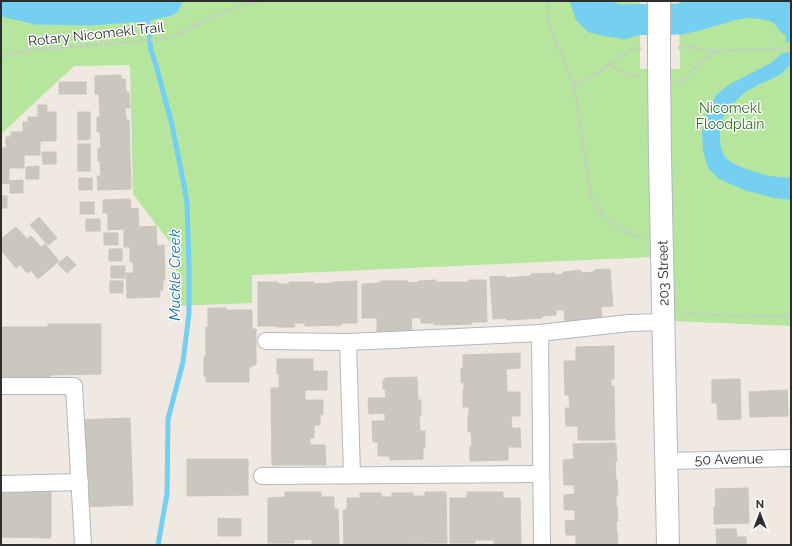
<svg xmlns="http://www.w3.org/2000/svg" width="792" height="546" font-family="Raleway,sans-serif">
<rect width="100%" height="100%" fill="#efe9e1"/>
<g fill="#b6e59e">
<polygon points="1,1 640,1 640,69 650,69 653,257 252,275 252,303 172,306 178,253 133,194 130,65 74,66 1,134"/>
<polygon points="679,1 791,1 791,326 672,321 668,69 680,69"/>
</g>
<g fill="#75cff0">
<polygon points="570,1 601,1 610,9 624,13 640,12 640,35 625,39 604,36 588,32 576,20"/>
<path d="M701 1H791V42L785 43C792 4 740 14 718 20 709 22 701 26 692 28 688 29 683 29 679 29V7L694 4Z"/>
<path d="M791 52V64C788 67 786 70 782 73 769 82 752 85 740 97 728 107 718 120 720 136 720 143 721 151 725 157 731 165 759 174 770 176 776 177 784 177 791 178V200L774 198 744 190 719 179 708 168 703 151 702 132 706 112 717 94 730 84 771 63 782 53Z"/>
</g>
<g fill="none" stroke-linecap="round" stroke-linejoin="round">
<polyline stroke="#75cff0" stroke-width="5" points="145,6 151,50 156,65 172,125 184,185 187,203 189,266 189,313 183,362 168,419 167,494 158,545"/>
<g stroke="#75cff0" stroke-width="31">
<polyline points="3,1 37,9 89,10 145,6 166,1"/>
<polyline points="586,1 598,13 617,20 679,19 698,15 732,5 747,2 770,5 784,10 791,20"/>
</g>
</g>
<g fill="#cbc7bf" stroke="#cbc5ba">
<polygon points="121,75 121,79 125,79 126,92 129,92 130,108 125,108 126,120 129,120 131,189 98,190 97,176 101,176 100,161 98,161 98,148 101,148 100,132 97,132 97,117 100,117 99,94 95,94 95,76"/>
<rect x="59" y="82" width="27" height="12"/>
<polygon points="38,105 47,105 47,112 56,112 56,141 40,141 40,155 24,155 24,168 9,168 9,184 1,183 1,148 6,148 6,137 11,137 11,132 23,132 23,122 28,122 28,117 38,117"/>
<polygon points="78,112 90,112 90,139 78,140"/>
<rect x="78" y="144" width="12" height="27"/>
<polygon points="42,152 56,152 56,164 43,164"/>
<polygon points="39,166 39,179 26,179 26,167"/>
<rect x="79" y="178" width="13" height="12"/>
<polygon points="23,180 23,193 10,193 10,181"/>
<rect x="1" y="196" width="6" height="12"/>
<polygon points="130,199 131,209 138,208 139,227 156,226 157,246 164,245 165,280 163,280 163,290 160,290 160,297 127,298 126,273 134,273 133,262 130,262 130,247 124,247 124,229 108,230 108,213 103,213 103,200"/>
<rect x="80" y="202" width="14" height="12"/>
<polygon points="39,217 57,238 48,245 30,225"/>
<rect x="86" y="219" width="14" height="12"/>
<polygon points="16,227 27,239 31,236 41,247 45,244 59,261 38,279 31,270 27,273 20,264 16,268 1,250 1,239"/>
<rect x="104" y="233" width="14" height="12"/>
<rect x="109" y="249" width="13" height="12"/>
<polygon points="67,256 76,265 67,273 58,264"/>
<rect x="111" y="266" width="14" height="12"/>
<polygon points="610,269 613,306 601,307 602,321 565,323 564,310 556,310 556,315 542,316 542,318 507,320 506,318 493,319 490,277 505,276 505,278 531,276 531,274 555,273 555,275 563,274 563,272 581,270 581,273 594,272 594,270"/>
<polygon points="436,280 436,282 469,282 469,280 486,280 487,322 471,322 472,324 434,325 434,323 421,323 421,318 411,318 412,331 377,332 377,318 362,318 362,284 380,283 380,281 408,281 408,283 419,282 419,281"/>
<rect x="110" y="281" width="13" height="12"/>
<polygon points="357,281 357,323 342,323 342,325 305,326 305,323 294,323 295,327 275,327 275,326 258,326 258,282 278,282 278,284 289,284 289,282 314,282 314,284 333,283 333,282"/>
<polygon points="208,308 226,308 226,310 252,310 252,329 256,329 256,365 252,365 252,367 249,367 249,382 206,382 206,376 204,376 204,357 206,357 206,327 208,327"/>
<polygon points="48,324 101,324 101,374 50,375 50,380 1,380 1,327 48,327"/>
<polygon points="614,346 614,379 611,379 611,386 614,386 615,440 578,440 578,426 566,426 565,408 570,408 569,395 565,395 564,361 576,361 576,347"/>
<polygon points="520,353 520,368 506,369 507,392 520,392 520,416 511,416 512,428 520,428 521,447 508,447 508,460 470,461 470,446 472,446 471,432 468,432 468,415 469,415 469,407 463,407 463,390 464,390 464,383 461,383 461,368 463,368 463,355"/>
<polygon points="277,359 313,359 313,371 327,371 327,390 305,390 305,400 323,400 323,415 320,415 320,425 314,425 314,438 310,438 310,445 325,445 326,465 272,465 271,388 279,388 279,374 277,374"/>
<polygon points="417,377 418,400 421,400 421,416 419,416 420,431 425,431 425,448 423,448 423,459 390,460 390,456 378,456 378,442 373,442 372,421 385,421 385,413 369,414 368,398 386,398 385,389 383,389 383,380 385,380 385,378"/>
<polygon points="740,379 741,419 718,420 717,403 712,403 712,380"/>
<polygon points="787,390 788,416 750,417 749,392"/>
<polygon points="130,418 133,505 82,507 79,420"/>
<polygon points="615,443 615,445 616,445 617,461 615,461 616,480 617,480 618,495 616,495 616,506 617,506 618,521 616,521 618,545 576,545 576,535 566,535 565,521 575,520 575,510 564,510 564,495 575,494 574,485 564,485 563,460 574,459 573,444"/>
<polygon points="187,459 248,459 248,495 187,496"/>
<polygon points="1,487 51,487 51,538 1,537"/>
<polygon points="748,488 749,523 714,524 714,507 716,507 715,489"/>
<polygon points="285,492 321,492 321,497 334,497 334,509 338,509 339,544 312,544 312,539 294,540 294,543 268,543 268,498 285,497"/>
<polygon points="425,492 446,492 447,543 344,544 343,510 347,510 347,498 360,498 360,493 381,493 381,497 392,497 392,493 413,493 413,496 425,496"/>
<polygon points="467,492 503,492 503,498 520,498 521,544 494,544 494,540 475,540 475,543 450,543 450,498 467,498"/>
<polygon points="218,518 241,519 241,536 218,536"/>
<polygon points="716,529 736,529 737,537 746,537 746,545 717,545"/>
</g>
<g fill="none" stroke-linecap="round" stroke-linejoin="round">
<defs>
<g id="minor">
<polyline points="540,333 542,545"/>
<polyline points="266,341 348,342 540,333 629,323 664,322"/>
<polyline points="348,342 352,475"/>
<polyline points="1,386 74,386 83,545"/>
<polyline points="667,461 791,458"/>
<polyline points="262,476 541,474"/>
<polyline points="1,484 80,482"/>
</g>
<polyline id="secondary" points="659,69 660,157 668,545"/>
</defs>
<use href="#minor" stroke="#b4b7c1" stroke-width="18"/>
<use href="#secondary" stroke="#b4b7c1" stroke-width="24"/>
<g stroke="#c9c9c9" stroke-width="2.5" stroke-dasharray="3 2" stroke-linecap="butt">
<polyline points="548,1 549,24 570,77 574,85 591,196 603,216 620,229 643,239"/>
<polyline points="678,48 689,47 717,51 791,48"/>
<polyline points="1,57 22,51 120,43 169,38 220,13 259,1"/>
<polyline points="610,65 631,76 640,76"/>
<polyline points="678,82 681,81 707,57 716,52"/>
<polyline points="574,85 590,77 613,62 632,49 641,48"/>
<polyline points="682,314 791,317"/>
</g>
<use href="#minor" stroke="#fff" stroke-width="16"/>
<use href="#secondary" stroke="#fff" stroke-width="22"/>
<defs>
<polyline id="secondary-bridge" points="659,69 659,1"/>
</defs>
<use href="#secondary-bridge" stroke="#b4b7c1" stroke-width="24" stroke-linecap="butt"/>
<use href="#secondary-bridge" stroke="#fff" stroke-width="22"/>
</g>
<g text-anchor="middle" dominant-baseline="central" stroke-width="3" stroke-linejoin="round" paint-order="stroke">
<g font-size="14" fill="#2e2e2e" stroke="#fff">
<text transform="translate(96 34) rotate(-6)">Rotary Nicomekl Trail</text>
<text transform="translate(663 273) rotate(-91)">203 Street</text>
<text transform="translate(729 459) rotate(-1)">50 Avenue</text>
</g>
<g font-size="14" fill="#2c6e1b" stroke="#fff">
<text x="730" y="108">Nicomekl<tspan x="730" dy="16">Floodplain</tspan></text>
</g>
<g font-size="15" font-style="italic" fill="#0d6fa3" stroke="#fff">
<text transform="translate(175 275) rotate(-90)">Muckle Creek</text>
</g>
</g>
<rect width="792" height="546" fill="none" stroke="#2e2e2e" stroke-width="4"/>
<g transform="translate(760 514)" stroke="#ffffff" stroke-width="3" paint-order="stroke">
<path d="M0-3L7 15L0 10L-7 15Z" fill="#2e2e2e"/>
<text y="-6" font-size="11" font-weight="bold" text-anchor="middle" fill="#2e2e2e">N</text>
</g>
</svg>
